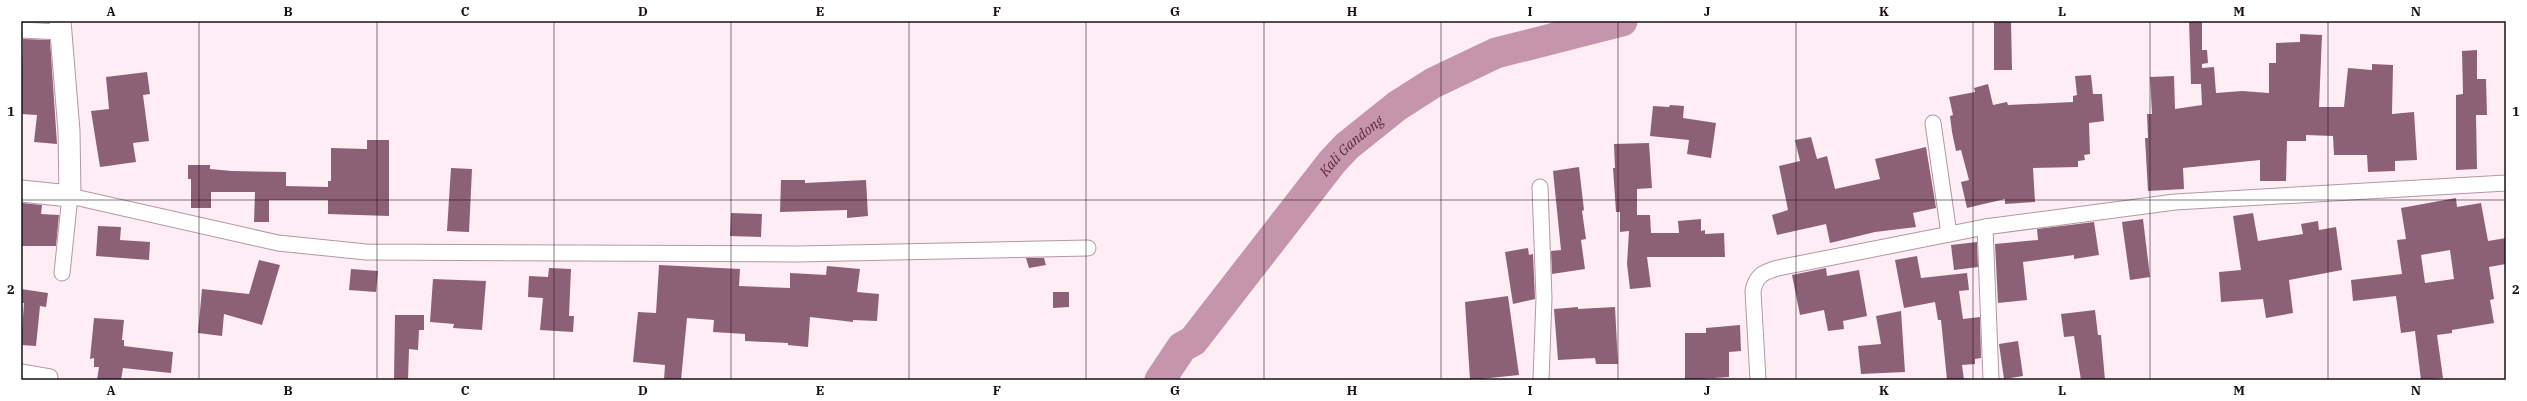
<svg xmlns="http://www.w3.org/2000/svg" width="2527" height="401" font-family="'IBM Plex Serif',serif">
<rect width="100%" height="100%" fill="#feedf5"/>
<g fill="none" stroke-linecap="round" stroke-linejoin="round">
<path stroke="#c595ab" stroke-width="31" id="s1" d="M1160 380 1182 347 1193 341 1332 162 1347 146 1397 106 1433 83 1496 53 1622 21"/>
</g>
<g fill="#8c6175" fill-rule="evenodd">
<polygon points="1994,21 2011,21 2012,70 1994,70"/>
<polygon points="2189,21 2202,21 2202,50 2207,50 2208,63 2202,64 2202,68 2214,67 2216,93 2242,91 2269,93 2269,63 2276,63 2276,43 2300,42 2300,34 2322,35 2319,107 2344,107 2348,68 2372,70 2372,64 2393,65 2392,114 2414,112 2417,160 2395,161 2395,171 2368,172 2367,155 2334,155 2333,136 2306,135 2306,141 2287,141 2286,181 2260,181 2260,160 2183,168 2184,189 2148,191 2145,138 2148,138 2147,114 2152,114 2150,77 2174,76 2175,109 2202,105 2201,84 2191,84"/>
<polygon points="23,39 50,40 57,144 34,142 37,115 21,114"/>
<polygon points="2477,50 2477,79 2486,79 2487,115 2476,115 2477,169 2456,170 2456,95 2463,94 2462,51"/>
<polygon points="147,72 150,94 143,95 149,141 133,143 136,162 100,167 91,111 109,109 106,77"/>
<polygon points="2091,75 2093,94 2102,94 2104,121 2089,123 2090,154 2084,155 2085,160 2078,161 2078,167 2033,168 2035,202 2005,204 2005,199 1967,208 1961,182 1969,180 1961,150 1956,151 1952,132 1950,116 1953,115 1949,97 1975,92 1974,88 1988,84 1993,105 2007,102 2008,105 2073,102 2073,96 2077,95 2075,76"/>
<polygon points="1670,105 1684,106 1683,118 1716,123 1711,158 1687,154 1689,140 1650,136 1653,106 1669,107"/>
<polygon points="1811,137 1817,159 1827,156 1835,189 1880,179 1875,159 1926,147 1936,208 1913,213 1916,227 1875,232 1830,243 1826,224 1777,235 1772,215 1788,210 1779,166 1800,161 1795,140"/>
<polygon points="367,140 389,140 389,216 328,214 328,200 269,200 269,222 254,222 255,192 211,192 211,208 191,208 191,179 188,179 188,165 210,165 210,169 232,171 286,172 286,186 328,187 328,181 331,181 331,148 367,149"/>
<polygon points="1649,143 1652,188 1637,189 1637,215 1650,215 1651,233 1679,233 1678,221 1701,219 1701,231 1705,230 1705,234 1724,233 1725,257 1647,257 1651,287 1630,289 1627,264 1629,231 1620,232 1620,212 1616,212 1613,168 1615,168 1614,144"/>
<polygon points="1579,167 1584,210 1582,211 1586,239 1581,240 1585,269 1552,274 1551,251 1561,250 1553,171"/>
<polygon points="451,168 472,169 469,232 447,231"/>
<polygon points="781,180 805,180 805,183 866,180 868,216 847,218 847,210 780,212"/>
<path d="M2456 198 2457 207 2481 203 2488 241 2506 238V264L2489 267 2494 299 2490 300 2494 323 2452 330V333L2437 335 2443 378 2421 380 2415 331 2401 333 2396 296 2353 301 2351 280 2402 274 2397 240 2406 239 2401 208ZM2450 250 2454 279 2425 283 2421 255Z"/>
<polygon points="22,203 42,205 41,214 59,215 56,246 21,246"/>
<polygon points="731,213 762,214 761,237 730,236"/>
<polygon points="2253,213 2258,241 2303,234 2301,224 2318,221 2319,230 2336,227 2342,270 2289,280 2293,313 2266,318 2263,299 2221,302 2219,272 2241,270 2233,216"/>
<polygon points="2143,219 2150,277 2130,280 2122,222"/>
<polygon points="2094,222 2099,255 2074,259 2074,255 2023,262 2027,300 1998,303 1995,244 2038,240 2037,229"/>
<polygon points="98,226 121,227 120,240 150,242 149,260 96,256"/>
<polygon points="1977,242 1978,267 1954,270 1951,245"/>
<polygon points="1528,248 1529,255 1533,254 1535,299 1513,304 1505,252"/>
<polygon points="1917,256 1921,278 1967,273 1969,290 1959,291 1963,319 1980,317 1981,358 1975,359 1975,364 1962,365 1964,380 1947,380 1941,320 1938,320 1935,302 1904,308 1895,260"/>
<polygon points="1026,258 1044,258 1046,265 1029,268"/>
<polygon points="259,260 280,265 262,325 224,314 222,336 198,333 202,289 249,294"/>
<polygon points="659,265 740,269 739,286 790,288 790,273 826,275 827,266 860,269 857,292 879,294 877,321 853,320 853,322 810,317 808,347 788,345 788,343 745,341 745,334 713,332 714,320 687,318 681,380 664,380 665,365 633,362 638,312 656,313"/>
<polygon points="549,268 571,269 569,316 574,316 573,332 540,330 543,298 528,297 529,276 548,277"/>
<polygon points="1826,268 1827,276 1859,270 1867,316 1843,321 1844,329 1828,331 1824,310 1800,315 1792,275"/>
<polygon points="351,269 378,271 376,292 349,290"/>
<polygon points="433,279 486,281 482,330 453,328 454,324 430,322"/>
<polygon points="21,289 48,293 46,307 40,306 36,346 21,345 24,303 21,303"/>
<polygon points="1053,292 1069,292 1069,307 1053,308"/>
<polygon points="1508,296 1519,375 1470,380 1465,302"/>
<polygon points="1578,307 1578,309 1615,307 1618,364 1596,364 1595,358 1558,360 1554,309"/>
<polygon points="2095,310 2098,335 2101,335 2105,380 2081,380 2074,336 2064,337 2061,314"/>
<polygon points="1901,311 1905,372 1861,374 1858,346 1881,344 1876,316"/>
<polygon points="395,315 424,315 424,330 419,330 418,350 409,349 408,380 394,380"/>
<polygon points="94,318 124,320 122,340 124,340 124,346 173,352 171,373 123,368 121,380 97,380 99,367 94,367 94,358 90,359"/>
<polygon points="1740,325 1741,351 1729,352 1729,377 1685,380 1685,333 1706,333 1706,328"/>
<polygon points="2018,341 2023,376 2004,379 1999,344"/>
</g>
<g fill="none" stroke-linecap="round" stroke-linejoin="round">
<defs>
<g id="street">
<polyline points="21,30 60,32"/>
<polyline points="1933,123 1949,234"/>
<polyline points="1540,187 1544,298 1541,380"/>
<polyline points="1985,227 1991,380"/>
<polyline points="62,273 70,196 278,243 366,252 798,254 1088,248"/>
<polyline points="21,372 50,377"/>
<path d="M1758 380 1753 291C1756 275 1764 272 1778 268L1985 227 2175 202 2506 183"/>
</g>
<polyline id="secondary" points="21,191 70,196 69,131 60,21"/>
</defs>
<use href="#street" stroke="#b298a4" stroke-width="17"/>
<use href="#secondary" stroke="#b298a4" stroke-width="23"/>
<use href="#street" stroke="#fff" stroke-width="15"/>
<use href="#secondary" stroke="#fff" stroke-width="21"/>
</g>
<path fill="none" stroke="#1a1115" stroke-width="1" stroke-opacity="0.55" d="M199 21V380M377 21V380M554 21V380M731 21V380M909 21V380M1086 21V380M1264 21V380M1441 21V380M1618 21V380M1796 21V380M1973 21V380M2150 21V380M2328 21V380M21 200H2506"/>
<g text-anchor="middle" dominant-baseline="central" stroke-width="3.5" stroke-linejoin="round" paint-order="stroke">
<g font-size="14" font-style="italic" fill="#602645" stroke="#fff">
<text stroke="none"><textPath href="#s1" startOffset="304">Kali Gandong</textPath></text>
</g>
</g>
<rect width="2527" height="401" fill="none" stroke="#ffffff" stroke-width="44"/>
<rect x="22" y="22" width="2483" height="357" fill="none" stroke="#1a1115" stroke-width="1.5"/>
<g font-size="13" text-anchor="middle" font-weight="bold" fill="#1a1115">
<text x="111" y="16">A</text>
<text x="288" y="16">B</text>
<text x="465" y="16">C</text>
<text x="643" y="16">D</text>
<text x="820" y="16">E</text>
<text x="997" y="16">F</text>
<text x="1175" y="16">G</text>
<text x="1352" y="16">H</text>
<text x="1530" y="16">I</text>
<text x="1707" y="16">J</text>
<text x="1884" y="16">K</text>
<text x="2062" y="16">L</text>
<text x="2239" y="16">M</text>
<text x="2416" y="16">N</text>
<text x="11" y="116">1</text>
<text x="2516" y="116">1</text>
<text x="11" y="294">2</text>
<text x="2516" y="294">2</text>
<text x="111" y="395">A</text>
<text x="288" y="395">B</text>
<text x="465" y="395">C</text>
<text x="643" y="395">D</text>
<text x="820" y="395">E</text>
<text x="997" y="395">F</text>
<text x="1175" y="395">G</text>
<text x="1352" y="395">H</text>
<text x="1530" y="395">I</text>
<text x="1707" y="395">J</text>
<text x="1884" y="395">K</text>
<text x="2062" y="395">L</text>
<text x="2239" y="395">M</text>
<text x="2416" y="395">N</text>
</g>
</svg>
